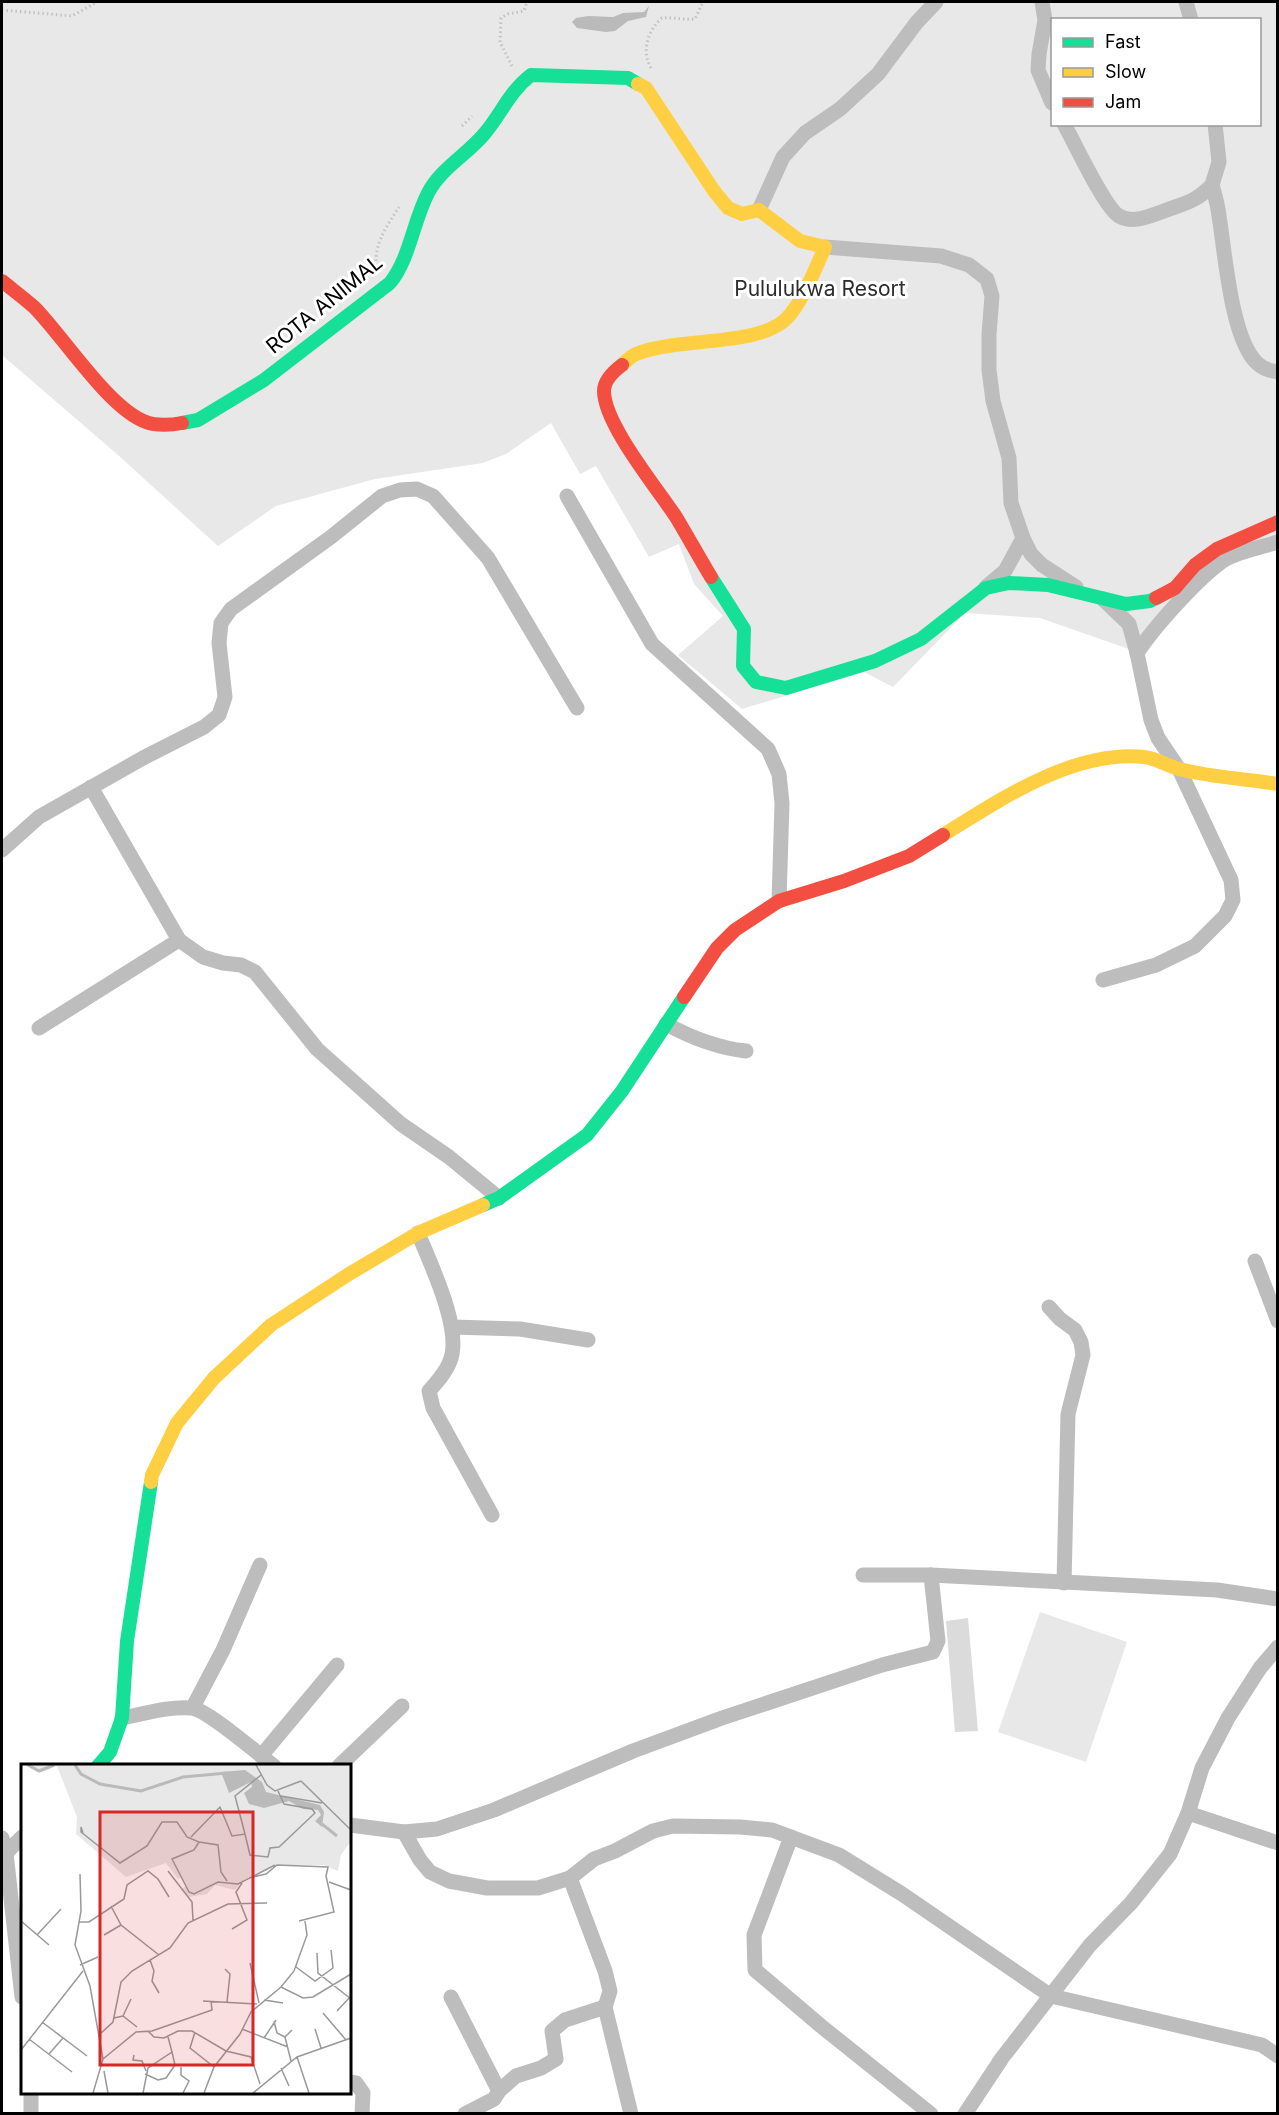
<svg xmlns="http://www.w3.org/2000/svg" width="1279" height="2115" font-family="Inter,sans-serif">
<rect width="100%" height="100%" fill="#fff"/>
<g fill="#e8e8e8" fill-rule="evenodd">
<path d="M2 2H1277V535L1224 552 1129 649 1040 618 965 613 893 687 864 672 742 709 678 655 723 616 694 584 679 544 649 557 596 466 580 474 551 423 506 454 483 463 375 479 276 506 218 546 118 455 2 355ZM1052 20H1260V124H1052Z"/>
<polygon points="1040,1612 1127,1642 1086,1762 998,1732"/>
</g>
<polygon fill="#bababa" points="649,6 646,17 628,21 615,31 606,32 577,28 572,22 576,18 588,16 613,17 623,13 644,12"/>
<polygon fill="#dbdbdb" points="968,1618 978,1731 955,1732 946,1621"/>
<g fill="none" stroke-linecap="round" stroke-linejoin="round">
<g stroke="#c2c2c2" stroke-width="3" stroke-dasharray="1.5 3" stroke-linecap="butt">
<polyline points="2,10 72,16 97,2"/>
<polyline points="512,66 500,42 501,18 508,14 524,11 527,2"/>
<path d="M651 68C641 51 648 30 662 18 673 17 683 20 695 19L703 2"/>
<polyline points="462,126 472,116"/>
<path d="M377 270C372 246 387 226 399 207"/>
</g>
<g stroke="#bdbdbd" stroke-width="15">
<polyline points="1042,2 1045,20 1039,54 1038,70 1052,103"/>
<polyline points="1186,2 1191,20"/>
<path d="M1064 124C1075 143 1104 207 1119 216 1133 224 1150 216 1164 211 1185 203 1196 202 1212 185 1215 195 1218 206 1219 216 1225 252 1231 339 1257 363 1262 368 1271 371 1278 372"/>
<polyline points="1212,185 1219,162 1215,124"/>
<polyline points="759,210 783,157 805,133 840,109 878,74 917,22 936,2"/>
<polyline points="825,247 941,256 969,265 987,279 992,296 989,334 989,370 993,401 1009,458 1011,503 1023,538 1031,554 1042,565 1076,587"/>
<polyline points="567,496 652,644 768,749 779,774 782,803 779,901"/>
<polyline points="986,587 1005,571 1023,538"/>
<polyline points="1103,599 1129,624 1137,653"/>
<polyline points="91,787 179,940 203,957 223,963 241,965 255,972 317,1049 401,1124 449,1157 499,1198"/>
<polyline points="2,850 39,817 143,758 204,727 219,715 225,697 219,643 221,623 231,609 331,537 382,496 400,490 417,489 433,496 488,558 577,708"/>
<path d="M1103 980 1156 965 1195 946 1225 916 1233 900 1231 880 1179 769 1158 738 1151 720 1137 653C1154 627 1199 577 1224 560 1237 552 1262 547 1278 542"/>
<path d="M666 1024C692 1038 717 1048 746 1051"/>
<polyline points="39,1028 179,940"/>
<path d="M418 1233C430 1263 463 1330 450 1361 446 1372 437 1382 429 1391L433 1408 492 1515"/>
<polyline points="1255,1261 1278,1321"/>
<polyline points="1049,1307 1060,1319 1075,1330 1081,1342 1083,1355 1068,1414 1064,1583"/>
<polyline points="452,1327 520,1329 588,1340"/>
<polyline points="863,1575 931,1575 1217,1590 1278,1599"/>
<polyline points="193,1707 223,1650 260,1565"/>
<path d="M122 1718C144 1714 169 1706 191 1708 207 1709 258 1754 274 1766"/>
<polyline points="261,1756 337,1665"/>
<polyline points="339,1766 402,1706"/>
<polyline points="1188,1813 1278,1843"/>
<polyline points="350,1825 404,1832 437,1829 494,1810 633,1751 722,1718 882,1665 933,1652 938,1641 931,1575"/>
<polyline points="404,1832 420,1860 430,1872 449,1881 487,1888 538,1888 570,1878 594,1859 615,1851 653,1831 673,1826 740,1827 772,1830 839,1855 902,1894 1051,1996 1262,2045 1278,2056"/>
<polyline points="791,1837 754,1935 755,1970 821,2026 931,2114"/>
<polyline points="2,1838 6,1853 22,1997"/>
<polyline points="6,1853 22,1837"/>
<polyline points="451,1997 499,2091"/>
<polyline points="605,2007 631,2114"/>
<polyline points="350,2082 356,2083 363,2093 362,2114"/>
<polyline points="31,2092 31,2114"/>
<polyline points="465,2114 494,2099 499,2091 516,2076 541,2068 556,2059 552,2031 565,2020 605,2007 610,1991 605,1971 570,1878"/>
<polyline points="965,2114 1002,2058 1090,1945 1131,1903 1170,1854 1188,1813 1202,1768 1228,1718 1260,1668 1278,1647"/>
</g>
<g stroke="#16e098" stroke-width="14">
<path d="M182 423 198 420 264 380 390 283C410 258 413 222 428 193 441 168 467 155 485 133 501 114 510 91 531 75L628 78 638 84"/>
<polyline points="711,577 744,629 743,666 756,682 786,688 875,661 921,639 986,588 1009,583 1048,585 1126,604 1150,601 1156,598"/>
<polyline points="483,1205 499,1198 587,1135 622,1091 684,997"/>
<polyline points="98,1766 110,1752 122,1718 127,1641 151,1482"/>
</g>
<g stroke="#ffcf43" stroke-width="14">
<path d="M622 365C626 361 631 356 636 354 678 337 754 347 785 320 801 306 816 267 825 247L800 241 759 210 742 214 728 208 714 191 646 88 638 84"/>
<path d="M943 835C1001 799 1073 750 1144 757 1156 758 1167 766 1179 769 1210 777 1246 779 1278 784"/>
<polyline points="151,1482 152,1475 177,1423 214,1378 271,1325 349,1274 418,1233 483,1205"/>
</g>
<g stroke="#f24e42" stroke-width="14">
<path d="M2 281C13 290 24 298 34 307 63 336 109 409 146 422 156 426 172 425 182 423"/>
<path d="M622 365C614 371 604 380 604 391 604 424 657 488 676 517 688 537 699 557 711 577"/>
<polyline points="1156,598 1175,588 1195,565 1217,549 1278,522"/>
<polyline points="684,997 717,948 735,930 779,901 844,881 909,856 943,835"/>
</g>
</g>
<g text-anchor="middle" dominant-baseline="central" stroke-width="6" stroke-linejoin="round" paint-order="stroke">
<g font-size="21" fill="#2c2c2c" stroke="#fff">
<text x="820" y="288">Pululukwa Resort</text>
</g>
<g font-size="21" fill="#000" stroke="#fff">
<text transform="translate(324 304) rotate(-39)">ROTA ANIMAL</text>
</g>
</g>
<g transform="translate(21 1764)">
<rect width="330" height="330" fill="#fff"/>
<path d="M2 1H330V77L320 91 317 107 303 101H256L222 116 214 126 194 121 186 130 168 133 160 126 165 122 160 113 157 115 145 99 105 113 55 70 56 53 36 2 21 8Z" fill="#e8e8e8"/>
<path d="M224 6 241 18 245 28 299 41 303 48 301 63 294 57 300 51 297 46 282 45 268 37 243 44 228 40 223 29 231 23 230 18 208 29 200 8Z" fill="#bababa"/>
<path fill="none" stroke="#bababa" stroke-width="3" d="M7 1 18 7 33 1M54 1 60 10 79 20 120 27 162 13 206 9M301 60 316 72"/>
<path fill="none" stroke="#999" stroke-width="1.5" d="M235 1 246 21 254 27 280 17M280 17 330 66M260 32 301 39M62 69 60 63V68L99 99 126 82 141 58H156L166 73 178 78 173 86 151 95 168 128 173 130 197 118 217 120 254 101M224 70 214 32 240 11M170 73 199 43 211 72 224 70 229 91 247 93 249 84 258 83 294 49 291 45 263 40 257 27M178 78 197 81 200 108 206 117M147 107 171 138 172 156M59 110 60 147 54 181 69 222 82 295 72 329M228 114 245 110 256 101 307 103 305 112 313 148 278 157M308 118 330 126M90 142 100 161 138 191M0 157 28 181M58 158H68L103 135 106 121 127 107 137 115 148 133M211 165 226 156 215 128 221 119M16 171 40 145M83 171 100 161M296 189 297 209 330 235M129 196 133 207 131 217 138 229M229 199 238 239M59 201 77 193M275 203 294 217 312 204 310 186M204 205 209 210 206 238M260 223 282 234 292 233 330 210M243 236 262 239M182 237 236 240M316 247 329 233M302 249 325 276M102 252 110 235M93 254 102 252 116 263M253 257 256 269 264 273M21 258 66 292M221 265 267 283M294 265 300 284M127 267 133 273 143 274 157 267H171L205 287 230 293 239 320M174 268 169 284 193 303M79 270 92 258 100 218 111 207 149 184 167 159 207 140 246 139M243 274 255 256M8 275 51 308M0 286 62 207M28 290 42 274M113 291 112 296 121 297 125 307M276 293 288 329M82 295 115 268 131 267 191 246 190 237M270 297 264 273 271 266M160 303V311L168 317 162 329M260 304 268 322M83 307 87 329M124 310 137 316 145 314 154 301 151 288M122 329 127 304 151 288 147 273M183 329 193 303 219 270 230 248 260 223 273 207 286 171 284 157M232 329 276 293 330 274"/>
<path fill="#d62828" fill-opacity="0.15" stroke="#d62828" stroke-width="3" d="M79 48H232V301H79Z"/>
<rect width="330" height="330" fill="none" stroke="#000" stroke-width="3"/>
</g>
<rect width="1279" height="2115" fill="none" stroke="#000000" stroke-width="6"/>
<rect x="1051" y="18" width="210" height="108" fill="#ffffff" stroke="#999999" stroke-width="1.5"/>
<rect x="1063" y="38" width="30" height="9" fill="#16e098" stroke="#999999" stroke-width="1.5"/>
<text x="1105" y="48" font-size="18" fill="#000000">Fast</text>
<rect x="1063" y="68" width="30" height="9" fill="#ffcf43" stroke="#999999" stroke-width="1.5"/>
<text x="1105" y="78" font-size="18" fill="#000000">Slow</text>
<rect x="1063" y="98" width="30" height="9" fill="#f24e42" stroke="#999999" stroke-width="1.5"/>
<text x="1105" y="108" font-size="18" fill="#000000">Jam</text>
</svg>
